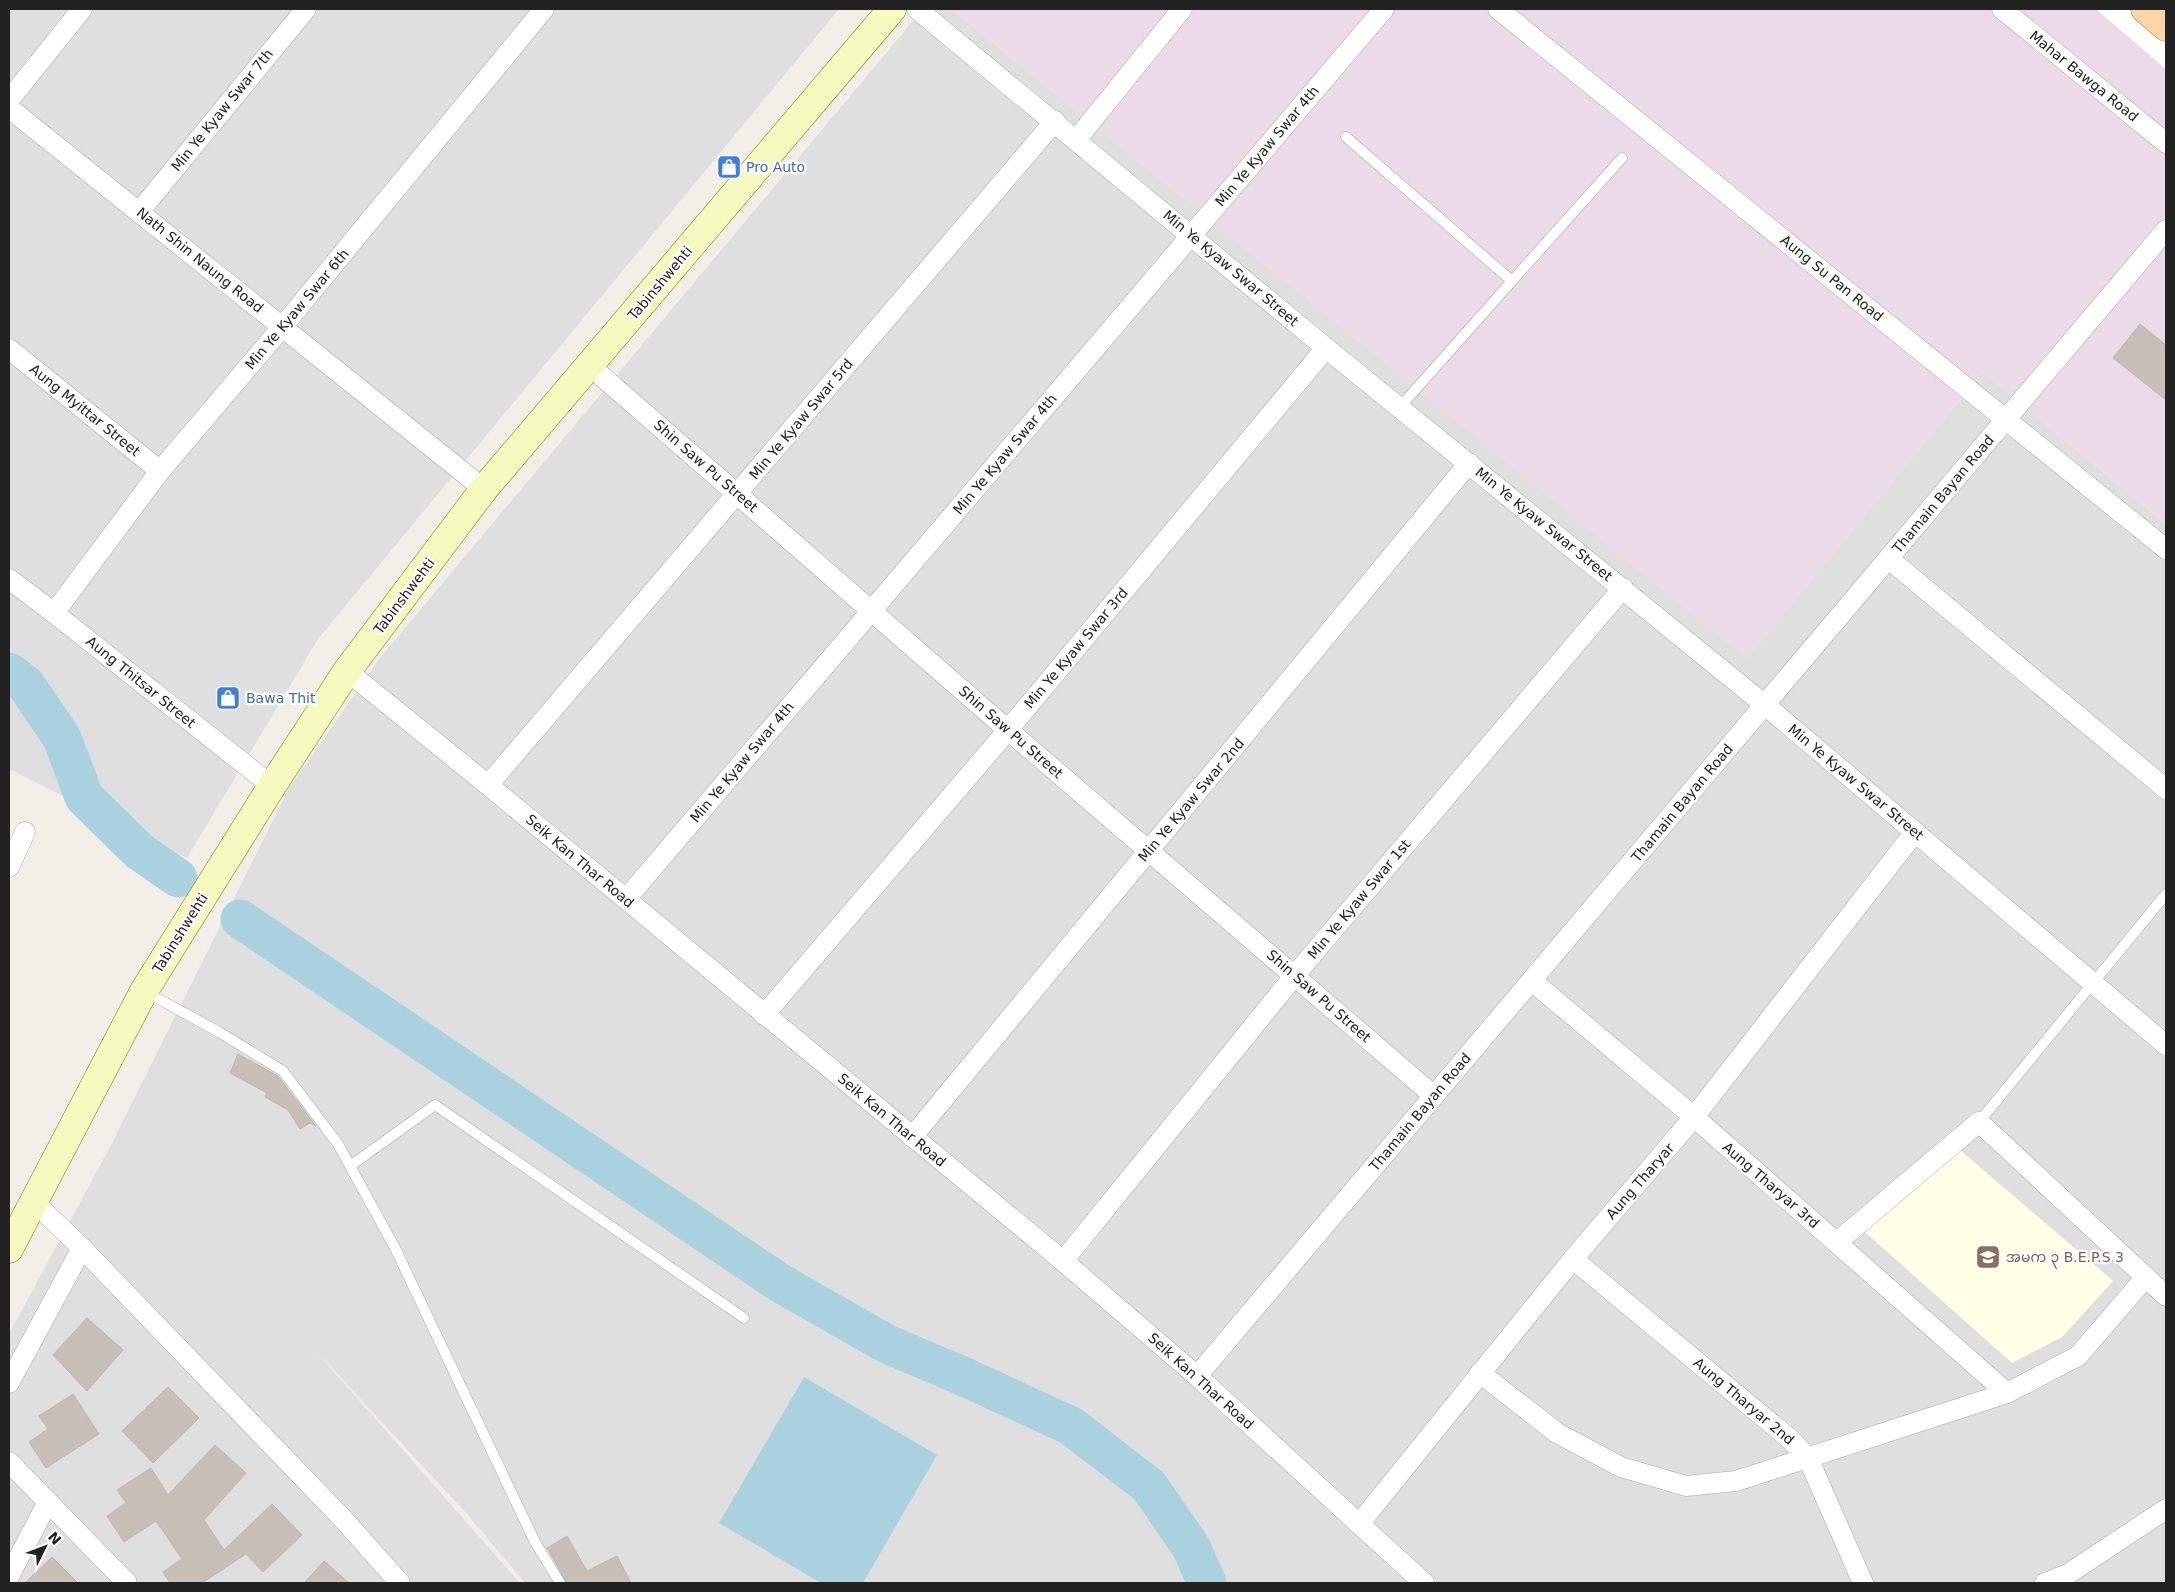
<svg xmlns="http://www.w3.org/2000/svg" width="2175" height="1592" font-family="'DejaVu Sans','Noto Sans Myanmar',sans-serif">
<rect width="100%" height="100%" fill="#f2efe9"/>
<g fill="#e0dfdf">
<polygon points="9,9 839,9 318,639 187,858 9,769"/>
<polygon points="923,9 952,9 1747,658 1983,372 2166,524 2166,1583 525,1583 467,1514 314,1349 520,1583 9,1583 9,1334 110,1147 288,790 380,658"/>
</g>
<polygon fill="#ebdbe8" points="952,9 2166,9 2166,524 1983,372 1747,659"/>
<polygon fill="#ffffe5" points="1954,1145 2113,1281 2062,1337 2012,1363 1865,1232"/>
<polygon fill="#aad3df" points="804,1377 937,1455 863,1583 821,1583 719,1523"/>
<polygon fill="#fff" points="2096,9 2166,9 2166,69"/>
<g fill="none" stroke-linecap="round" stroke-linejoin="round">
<g stroke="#aad3df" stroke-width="39">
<polyline points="9,672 26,685 62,738 84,797 139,851 178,878"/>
<polyline points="240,919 780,1283 887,1344 967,1378 1071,1426 1149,1486 1191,1547 1207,1583"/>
</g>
</g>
<g fill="#c7bfb8" stroke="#c4b6ab">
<polygon points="2140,324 2166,345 2166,400 2113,358"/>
<polygon points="238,1054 278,1076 316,1126 310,1123 300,1129 288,1110 265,1097 267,1093 230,1073"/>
<polygon points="87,1318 123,1350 87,1391 53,1355"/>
<polygon points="168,1387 199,1418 153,1463 122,1431"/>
<polygon points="73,1394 99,1434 46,1468 29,1442 48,1429 39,1416"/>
<polygon points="215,1445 246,1473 204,1520 224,1550 272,1504 302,1535 263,1572 246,1554 202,1583 170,1583 163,1572 182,1559 156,1521 124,1542 107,1516 126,1503 117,1490 151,1468 168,1495"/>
<polygon points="567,1536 587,1571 617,1556 631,1583 567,1583 547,1548"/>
<polygon points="52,1557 78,1583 25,1583"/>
<polygon points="324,1561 349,1583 304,1583"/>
</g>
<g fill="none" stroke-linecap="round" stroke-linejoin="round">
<defs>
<g id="service">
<polyline points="1346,137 1512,281 1400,407"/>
<polyline points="1512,281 1622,158"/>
<polyline points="144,991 219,1032 283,1071 338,1144 395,1248 535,1542 560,1583"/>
<polyline points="1979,1122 2166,894"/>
<polyline points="350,1166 435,1105 744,1318"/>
</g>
<g id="minor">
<polyline points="917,9 1326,348 1765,705 2166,1045"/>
<polyline points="1498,9 2166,549"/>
<polyline points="2002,9 2166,143"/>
<polyline points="9,100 82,9"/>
<polyline points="9,108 484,489"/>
<polyline points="1076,140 1182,9"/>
<polyline points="139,212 306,9"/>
<polyline points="9,349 160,471"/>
<polyline points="590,366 1008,730 1434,1096"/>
<polyline points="1889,559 2166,789"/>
<polyline points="9,579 54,613 272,786"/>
<polyline points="54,613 160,471 283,326 544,9"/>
<polyline points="347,671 488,785 1063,1261 1197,1376 1424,1583"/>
<polyline points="488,785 1055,121"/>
<polyline points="9,867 25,832"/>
<polyline points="626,899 1384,9"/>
<polyline points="1532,981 1694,1117 2007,1393"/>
<polyline points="764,1015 1008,730 1326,348"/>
<polyline points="912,1137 1469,463"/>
<polyline points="34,1202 82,1248"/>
<polyline points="1837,1242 1979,1122 2166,1296"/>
<polyline points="1573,1259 1790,1439 1808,1458 1863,1583"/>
<polyline points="1063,1261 1295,975 1623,588"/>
<polyline points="1480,1373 1557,1433 1621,1467 1686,1486 1736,1481 2007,1393 2078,1356 2146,1277"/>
<polyline points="1197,1376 2166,230"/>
<polyline points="9,1383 82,1248 344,1520 400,1583"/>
<polyline points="9,1462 127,1583"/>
<polyline points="1359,1524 1573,1259 1694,1117 1915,832"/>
<polyline points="9,1576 48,1502"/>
<polyline points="2045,1583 2068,1574 2166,1509"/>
</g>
<polyline id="secondary" points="9,1249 144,991 272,786 347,671 484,489 892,9"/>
<polyline id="primary" points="2145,9 2166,27"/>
</defs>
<use href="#service" stroke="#a9a9a9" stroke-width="11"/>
<use href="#minor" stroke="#a9a9a9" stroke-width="21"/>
<use href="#secondary" stroke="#707d05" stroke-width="29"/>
<use href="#primary" stroke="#a06b00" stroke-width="29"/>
<use href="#service" stroke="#fff" stroke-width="10"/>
<use href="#minor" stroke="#fff" stroke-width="20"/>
<use href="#secondary" stroke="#f7fabf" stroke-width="28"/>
<use href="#primary" stroke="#fcd6a4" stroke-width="28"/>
</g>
<defs>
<symbol id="shop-square" viewBox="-11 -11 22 22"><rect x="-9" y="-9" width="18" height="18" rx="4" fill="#3f7fe0" stroke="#fff"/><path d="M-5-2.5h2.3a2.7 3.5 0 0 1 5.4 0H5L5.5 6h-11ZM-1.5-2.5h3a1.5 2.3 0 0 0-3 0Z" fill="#fff"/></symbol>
<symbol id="school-square" viewBox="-11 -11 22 22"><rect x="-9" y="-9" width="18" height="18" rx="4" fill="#8d6e63" stroke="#fff"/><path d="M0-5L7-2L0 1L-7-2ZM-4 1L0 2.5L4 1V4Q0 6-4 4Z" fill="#fff"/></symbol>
</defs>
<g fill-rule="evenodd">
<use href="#shop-square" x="715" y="153" width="28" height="28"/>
<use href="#shop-square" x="214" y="684" width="28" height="28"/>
<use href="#school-square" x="1974" y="1243" width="28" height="28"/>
</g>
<g text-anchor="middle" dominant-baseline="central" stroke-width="4.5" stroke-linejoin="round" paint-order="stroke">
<g font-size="14" fill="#222" stroke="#fff">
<text transform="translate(2084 76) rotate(39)">Mahar Bawga Road</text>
<text transform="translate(222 110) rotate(-51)">Min Ye Kyaw Swar 7th</text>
<text transform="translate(1267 146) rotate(-50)">Min Ye Kyaw Swar 4th</text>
<text transform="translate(200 260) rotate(39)">Nath Shin Naung Road</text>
<text transform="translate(1231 268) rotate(40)">Min Ye Kyaw Swar Street</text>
<text transform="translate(1832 278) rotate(39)">Aung Su Pan Road</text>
<text transform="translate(660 283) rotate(-50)">Tabinshwehti</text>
<text transform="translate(297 309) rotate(-50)">Min Ye Kyaw Swar 6th</text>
<text transform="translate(85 410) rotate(39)">Aung Myittar Street</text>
<text transform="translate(801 419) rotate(-50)">Min Ye Kyaw Swar 5rd</text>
<text transform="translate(1005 454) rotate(-50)">Min Ye Kyaw Swar 4th</text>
<text transform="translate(706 466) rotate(41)">Shin Saw Pu Street</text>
<text transform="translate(1943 494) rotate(-50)">Thamain Bayan Road</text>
<text transform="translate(1544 524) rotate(39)">Min Ye Kyaw Swar Street</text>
<text transform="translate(404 596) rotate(-53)">Tabinshwehti</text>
<text transform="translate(1076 648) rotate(-50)">Min Ye Kyaw Swar 3rd</text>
<text transform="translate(141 682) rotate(39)">Aung Thitsar Street</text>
<text transform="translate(1011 732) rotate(41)">Shin Saw Pu Street</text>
<text transform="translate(742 762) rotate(-50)">Min Ye Kyaw Swar 4th</text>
<text transform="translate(1856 782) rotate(40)">Min Ye Kyaw Swar Street</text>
<text transform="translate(1191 800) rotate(-50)">Min Ye Kyaw Swar 2nd</text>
<text transform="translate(1682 803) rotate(-50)">Thamain Bayan Road</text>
<text transform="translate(580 861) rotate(40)">Seik Kan Thar Road</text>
<text transform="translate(1359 899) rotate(-50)">Min Ye Kyaw Swar 1st</text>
<text transform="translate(180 933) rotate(-58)">Tabinshwehti</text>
<text transform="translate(1319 996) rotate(41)">Shin Saw Pu Street</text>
<text transform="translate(1420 1112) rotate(-50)">Thamain Bayan Road</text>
<text transform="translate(892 1120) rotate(40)">Seik Kan Thar Road</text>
<text transform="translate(1640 1181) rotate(-49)">Aung Tharyar</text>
<text transform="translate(1771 1185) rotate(41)">Aung Tharyar 3rd</text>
<text transform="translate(1201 1381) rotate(42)">Seik Kan Thar Road</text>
<text transform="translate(1744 1401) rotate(40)">Aung Tharyar 2nd</text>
</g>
<g font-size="14" fill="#366cbe" stroke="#fff" text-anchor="start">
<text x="746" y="167">Pro Auto</text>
<text x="246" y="698">Bawa Thit</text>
</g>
<g font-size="14" fill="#785e54" stroke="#fff" text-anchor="start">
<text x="2006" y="1257">အမက ၃ B.E.P.S 3</text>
</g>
</g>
<rect width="2175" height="1592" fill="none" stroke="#222222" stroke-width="20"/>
<g transform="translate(45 1547) rotate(48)" stroke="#ffffff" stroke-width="4" paint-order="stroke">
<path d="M0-4L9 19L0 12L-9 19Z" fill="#222222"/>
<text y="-8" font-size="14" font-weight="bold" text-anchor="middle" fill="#222222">N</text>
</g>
</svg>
